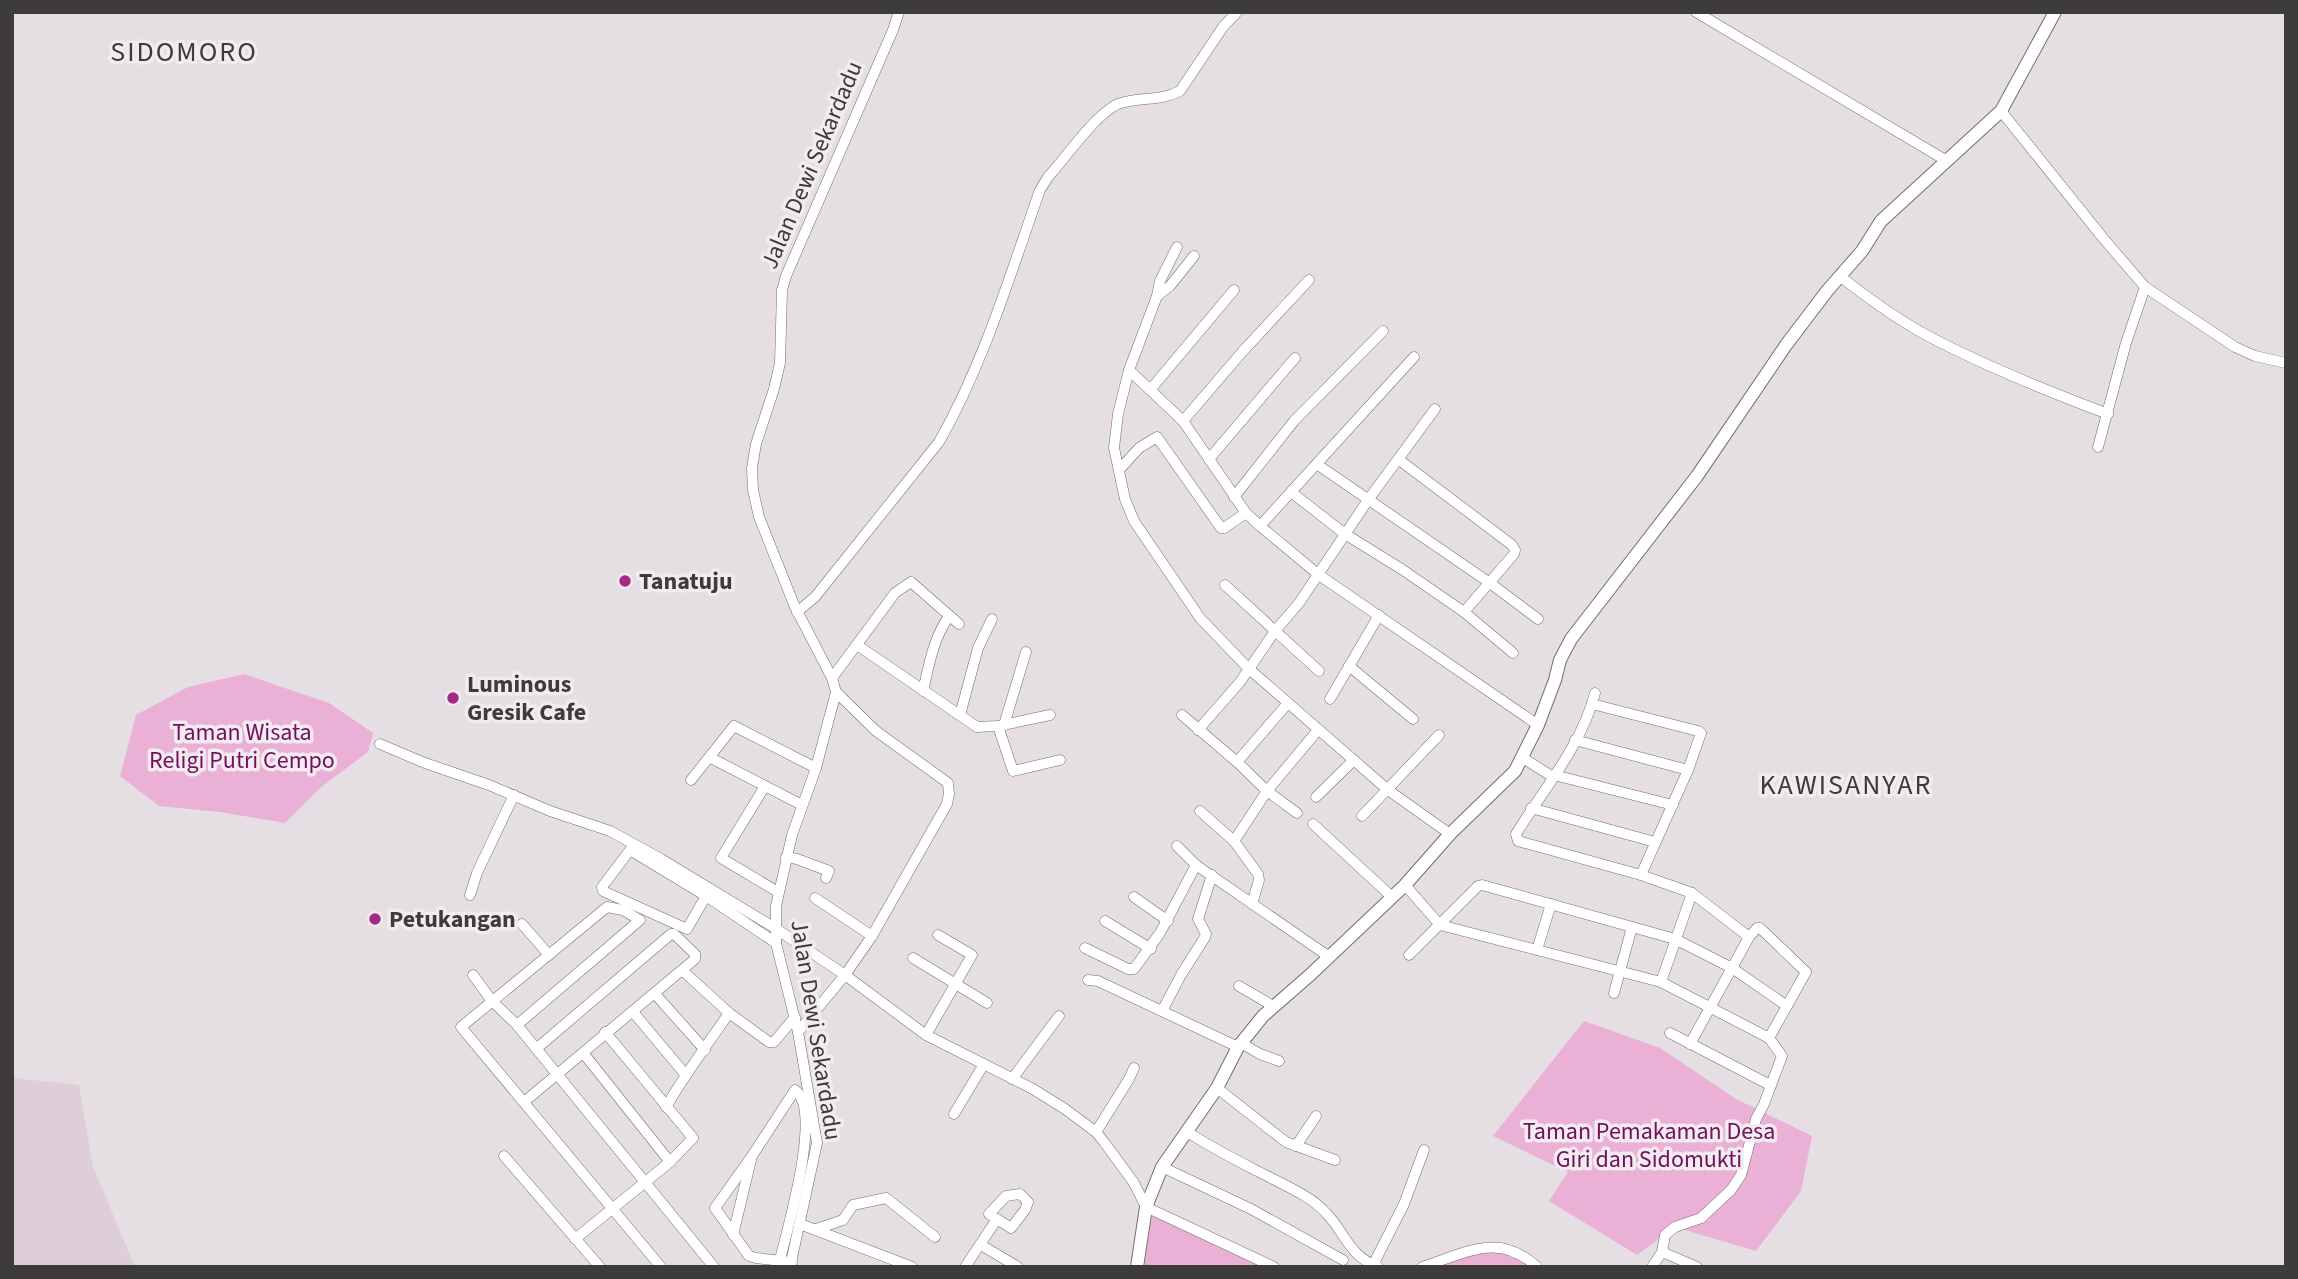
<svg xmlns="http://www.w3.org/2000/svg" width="2298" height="1279" font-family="'Source Sans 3',sans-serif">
<rect width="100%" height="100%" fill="#e5dee2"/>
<polygon fill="#ddced7" points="12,1078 79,1085 93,1167 135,1267 12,1267"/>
<g fill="#eab0d6">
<polygon points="244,674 329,703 373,733 368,752 321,787 285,823 220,812 159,806 120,776 136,715 188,687"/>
<polygon points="1584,1021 1660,1048 1736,1099 1812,1136 1801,1191 1756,1251 1675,1227 1637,1255 1549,1201 1568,1172 1493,1136"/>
<polygon points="1152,1214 1271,1267 1144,1267"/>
<polygon points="1498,1246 1537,1267 1422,1267"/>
</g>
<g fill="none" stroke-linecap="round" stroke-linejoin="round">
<defs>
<g id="minor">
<polyline points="1696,12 1947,161"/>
<polyline points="2001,111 2103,238 2145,287 2235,347 2255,356 2286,363"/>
<polyline points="1177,247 1160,281 1157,296 1129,370 1118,414 1114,448 1125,499 1134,521 1200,618 1248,668 1388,790 1450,834"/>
<path d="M1841 277C1869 299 1898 320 1930 337 1987 367 2047 391 2108 414"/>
<polyline points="1157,296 1170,286 1194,256"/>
<polyline points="1129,370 1183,421 1246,513 1260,526 1319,575 1538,725"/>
<polyline points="1150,390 1234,290"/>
<polyline points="1183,421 1243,351 1309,280"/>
<polyline points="2098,447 2126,343 2145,287"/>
<polyline points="1209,459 1295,358"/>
<polyline points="1398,459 1512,545 1515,550 1514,554 1464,612"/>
<polyline points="1318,465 1490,583 1538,619"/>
<polyline points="1119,470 1139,448 1157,437 1221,528 1224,528 1246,513"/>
<polyline points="1291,492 1345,534 1403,570 1464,612 1513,653"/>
<polyline points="1234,497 1294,421 1383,331"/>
<polyline points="1260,526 1414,357"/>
<polyline points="1225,585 1319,671"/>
<path d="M797 612 815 597 939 442C984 363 1010 275 1040 190L1048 177C1065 159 1099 109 1121 103 1141 97 1161 101 1180 91L1223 27 1237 12"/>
<polyline points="857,645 977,727 998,726 1050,715"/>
<polyline points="1349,666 1413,719"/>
<polyline points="832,678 895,593 911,582 959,624"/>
<path d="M923 691C929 665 933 639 949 616"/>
<path d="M1595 693C1582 745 1543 790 1516 834L1518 841 1641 875 1692 893 1749 937"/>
<polyline points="1330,699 1379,615"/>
<polyline points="1592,704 1698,731 1701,733 1688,770 1641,875"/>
<polyline points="960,715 978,648 992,619"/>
<polyline points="1182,715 1237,762 1267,791 1297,813"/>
<polyline points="1004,725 1026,652"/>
<polyline points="998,726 1013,771 1060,760"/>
<polyline points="1198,730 1240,682 1275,631 1299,603 1368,500 1435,409"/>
<polyline points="1575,740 1688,770"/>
<polyline points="380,744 425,763 489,785 550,811 610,831 661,859 775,928 845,975 926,1035 1033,1089 1065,1109 1096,1132 1104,1142 1134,1183 1146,1207 1274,1267"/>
<polyline points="711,758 802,805"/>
<polyline points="1523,758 1553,777"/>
<polyline points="1237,762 1288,703"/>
<polyline points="1554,775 1673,805"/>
<polyline points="691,780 734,726 816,768"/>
<polyline points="765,786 721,858 778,892"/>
<polyline points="1316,797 1354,760"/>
<polyline points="1531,808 1655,842"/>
<polyline points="1200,811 1234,841 1267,791 1318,730"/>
<polyline points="1362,816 1439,735"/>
<polyline points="1313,824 1392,897"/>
<polyline points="1234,841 1258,874 1259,880 1252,904"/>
<polyline points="1177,846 1196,865"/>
<polygon points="630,850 706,896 687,929 603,891 602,887"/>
<polyline points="786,857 797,859 829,871 826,878"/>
<polyline points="1405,885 1440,925 1661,982 1769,1038 1782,1056 1764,1104 1756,1119 1741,1175 1731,1190 1701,1218 1675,1227 1665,1235 1662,1252 1652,1267"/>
<polyline points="470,895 477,873 514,795"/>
<polyline points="706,896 776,943"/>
<polyline points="1134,897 1168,921"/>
<polyline points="815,898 872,936"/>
<polyline points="1105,921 1151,949"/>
<polyline points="522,924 549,955"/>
<polyline points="1085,948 1128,969 1134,969 1160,933 1196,865 1328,956"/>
<polyline points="1537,950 1551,904"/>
<polyline points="1409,955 1478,886 1482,885 1675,939 1732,968 1787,1006"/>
<polyline points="913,958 987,1003"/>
<polyline points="683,971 729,1013 769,1042 774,1042 795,1017"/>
<polyline points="473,975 492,1001 517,1025 714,1267"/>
<polyline points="1088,980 1098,981 1238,1047"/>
<polyline points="1661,982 1692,893"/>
<polyline points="1239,986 1273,1006"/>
<polyline points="1614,993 1632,927"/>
<polyline points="655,994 705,1050"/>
<polyline points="1162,1011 1181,975 1205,937 1206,934 1198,919 1212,875"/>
<polyline points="633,1012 685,1074"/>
<polyline points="517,1025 640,920 623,910 607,907 461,1027 661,1267"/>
<polyline points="798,1032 845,975 872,936 947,804 949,794 948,783 876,731 836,692"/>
<polyline points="1670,1033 1770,1085"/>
<polyline points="926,1035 972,955 938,935"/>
<polyline points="1241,1043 1260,1054 1279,1061"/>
<polyline points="1690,1044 1749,937 1757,928 1760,928 1806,972 1769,1038"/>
<polyline points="584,1054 670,1162"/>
<polyline points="1012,1079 1059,1016"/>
<polyline points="1217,1088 1286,1142 1335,1160"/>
<polyline points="524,1102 695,959 695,954 674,934 671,934 536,1049"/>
<path d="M666 1107C685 1074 708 1044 729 1013"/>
<polyline points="954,1114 984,1064"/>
<path d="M1186 1131C1213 1149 1242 1163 1271 1178 1290 1188 1312 1197 1326 1213 1345 1232 1348 1255 1378 1267"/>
<polyline points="1096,1132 1129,1079 1134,1068"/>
<polyline points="1296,1146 1316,1116"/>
<polyline points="504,1156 600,1267"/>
<polyline points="1162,1167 1251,1209 1343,1260"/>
<polygon points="1020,1194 1028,1202 1025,1210 1011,1228 989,1214 1006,1196"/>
<polyline points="800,1224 912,1267"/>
<polyline points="816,1229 843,1220 853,1205 886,1198 935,1237"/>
<polyline points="733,1235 751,1160"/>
<polyline points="575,1239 670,1162 693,1138 605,1032"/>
<polyline points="981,1245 1018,1267"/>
<polyline points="1662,1252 1697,1267"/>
<path d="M780 1260C787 1229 823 1111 795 1090L752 1156 715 1208 749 1256 756 1258 792 1262"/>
<polyline points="1373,1265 1404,1204 1424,1150"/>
<polyline points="790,1267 817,1143 798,1032 776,943 776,906 792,835 816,768 836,692 832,678 795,607 759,517 753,490 752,468 756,444 774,389 780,363 782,290 786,276 893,30 899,12"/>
<polyline points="965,1267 997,1219"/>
<path d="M1422 1267C1466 1253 1499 1231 1537 1267"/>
</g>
<polyline id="tertiary" points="1137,1267 1146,1207 1162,1167 1217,1088 1238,1047 1263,1016 1310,975 1405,885 1450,834 1515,771 1538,725 1555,680 1560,660 1571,639 1697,476 1786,345 1827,291 1862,251 1881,221 2001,111 2055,12"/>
</defs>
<use href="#minor" stroke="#736d71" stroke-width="11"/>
<use href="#tertiary" stroke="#736d71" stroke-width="14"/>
<use href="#minor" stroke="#fff" stroke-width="10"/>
<use href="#tertiary" stroke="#fff" stroke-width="12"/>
</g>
<g fill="#a22b84" stroke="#f2ebef" stroke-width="2.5">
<circle cx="625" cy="581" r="7"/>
<circle cx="453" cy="698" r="7"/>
<circle cx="375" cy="919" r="7"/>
</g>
<g text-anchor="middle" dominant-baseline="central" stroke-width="7" stroke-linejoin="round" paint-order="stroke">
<g font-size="24" fill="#3d3b3c" stroke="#f2ebef">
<text transform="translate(812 165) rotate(-67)">Jalan Dewi Sekardadu</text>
<text transform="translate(816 1030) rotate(81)">Jalan Dewi Sekardadu</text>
</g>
<g font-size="24" font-weight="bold" fill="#3d3b3c" stroke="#f2ebef" text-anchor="start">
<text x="639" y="581">Tanatuju</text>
<text x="467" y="684">Luminous<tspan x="467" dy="28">Gresik Cafe</tspan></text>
<text x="389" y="919">Petukangan</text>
</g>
<g font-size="24" fill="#740f5d" stroke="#f2ebef">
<text x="242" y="732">Taman Wisata<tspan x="242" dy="28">Religi Putri Cempo</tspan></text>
<text x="1649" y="1131">Taman Pemakaman Desa<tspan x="1649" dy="28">Giri dan Sidomukti</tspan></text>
</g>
<g font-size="28" letter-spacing="2" fill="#3d3b3c" stroke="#f2ebef">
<text x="184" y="52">SIDOMORO</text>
<text x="1846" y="785">KAWISANYAR</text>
</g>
</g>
<rect width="2298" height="1279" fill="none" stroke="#3d3b3c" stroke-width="28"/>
</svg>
